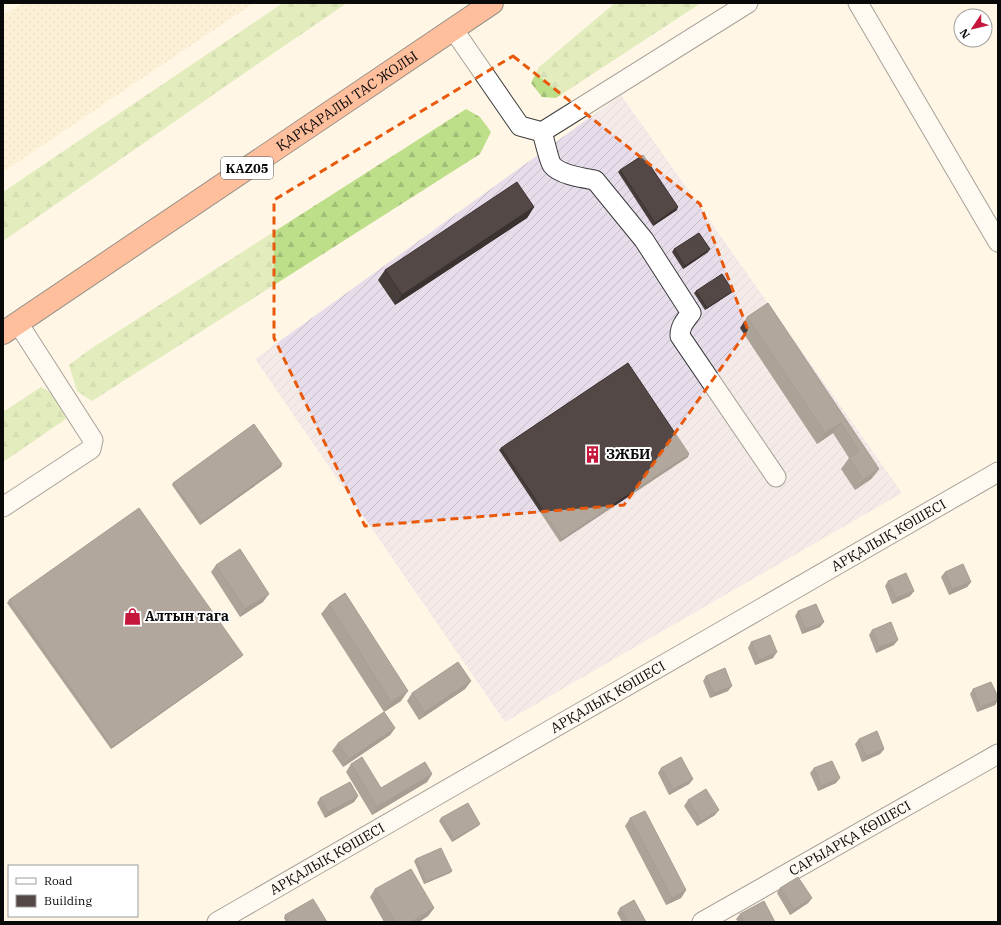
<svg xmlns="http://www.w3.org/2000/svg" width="1001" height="925" font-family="'IBM Plex Serif',serif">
<defs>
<pattern id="industrial-furrows" width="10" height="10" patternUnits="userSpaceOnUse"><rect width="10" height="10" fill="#e6dcea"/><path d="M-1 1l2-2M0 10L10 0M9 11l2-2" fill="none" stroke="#c4bbc7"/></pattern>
<pattern id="farmland-dots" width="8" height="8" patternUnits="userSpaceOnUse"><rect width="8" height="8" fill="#f8ebc3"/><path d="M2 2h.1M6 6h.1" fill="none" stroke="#d3c8a6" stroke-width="1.8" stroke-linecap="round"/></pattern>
<pattern id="forest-firs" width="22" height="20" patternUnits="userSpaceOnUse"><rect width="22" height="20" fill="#bedf8a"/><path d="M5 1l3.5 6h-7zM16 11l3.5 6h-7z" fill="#a2be76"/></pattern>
</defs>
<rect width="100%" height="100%" fill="#fff6e6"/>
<polygon fill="url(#industrial-furrows)" points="621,95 902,493 505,722 255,359"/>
<polygon fill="url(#farmland-dots)" points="23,3 254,3 3,172 3,15"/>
<g fill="url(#forest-firs)">
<polygon points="283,3 347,3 230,83 3,241 3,192"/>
<polygon points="615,3 701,3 556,98 542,97 531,83 539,67"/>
<polygon points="466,109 480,117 491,132 480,154 92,401 77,391 69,365 89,350"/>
<polygon points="41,387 58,396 66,419 3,462 3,412"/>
</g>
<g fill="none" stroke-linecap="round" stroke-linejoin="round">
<defs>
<g id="minor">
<polyline points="858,3 998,242"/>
<polyline points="453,29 520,126 542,132 748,3"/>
<path d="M542 132C544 138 549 161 552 165 560 175 583 178 595 180L644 240 691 313C685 321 680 326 680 336L776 477"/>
<polyline points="3,507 91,449 93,440 18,323"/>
<path id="s1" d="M217 922 998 472"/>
<path id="s2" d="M702 922 998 754"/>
</g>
<g id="highway">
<path id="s3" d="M3 333 492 3"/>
</g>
</defs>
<use href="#minor" stroke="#3c3c3c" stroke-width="21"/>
<use href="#highway" stroke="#1a1a1a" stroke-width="24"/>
<use href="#minor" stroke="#fff" stroke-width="19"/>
<use href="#highway" stroke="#ff7b44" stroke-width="22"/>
</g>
<g fill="#473e3b">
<polygon points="620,170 677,210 653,226 618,172"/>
<polygon points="534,207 527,218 395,305 378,280 385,270"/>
<polygon points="674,249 708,252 683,269 672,252"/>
<polygon points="696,291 731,293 705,310 694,293"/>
<polygon points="768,303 879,469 871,479 855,490 841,469 849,458 833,433 817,444 740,328 747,317"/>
<polygon points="501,448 688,457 560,542 499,450"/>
<polygon points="282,464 281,467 200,525 172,485 173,483"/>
<polygon points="216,565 263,602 240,617 211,572"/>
<polygon points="945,572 971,582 967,587 949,595 941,577"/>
<polygon points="888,581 914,591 910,596 892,604 885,586"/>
<polygon points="9,600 243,655 241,657 111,749 7,603"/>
<polygon points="329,604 401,701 384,712 395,728 390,735 343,767 332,751 338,743 384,712 321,614"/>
<polygon points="798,611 820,627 802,634 795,616"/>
<polygon points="872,630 894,645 876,653 869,635"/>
<polygon points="751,642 773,658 755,665 748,648"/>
<polygon points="706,676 728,691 710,698 703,681"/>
<polygon points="471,681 465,689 419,720 407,701 412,693"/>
<polygon points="973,689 998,697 998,700 995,705 977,712 970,694"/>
<polygon points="859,739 884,749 880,754 862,762 855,744"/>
<polygon points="351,764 381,788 432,774 427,782 372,815 346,772"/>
<polygon points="661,768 693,779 689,784 669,795 658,773"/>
<polygon points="814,768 836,783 818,791 810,773"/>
<polygon points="358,796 354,802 325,818 317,803 320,798"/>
<polygon points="688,800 715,815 697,826 684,806"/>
<polygon points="441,818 478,826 452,842 439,821"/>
<polygon points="630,818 686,890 681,898 666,905 625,826"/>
<polygon points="416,859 452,871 450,873 424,884 414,861"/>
<polygon points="780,888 812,898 808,903 790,915 777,893"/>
<polygon points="375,889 434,908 428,916 419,922 384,922 370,897"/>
<polygon points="620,908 646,922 622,922 617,913"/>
<polygon points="740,914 775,922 738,922 736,919"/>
<polygon points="285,915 327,922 286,922 284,918"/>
</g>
<g fill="#3a3230">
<polygon points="534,207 527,218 395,305 402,295"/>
<polygon points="678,207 677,210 653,226 655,223"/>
<polygon points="710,249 708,252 683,269 685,266"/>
<polygon points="733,291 731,293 705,310 707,308"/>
<polygon points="841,423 833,433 817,444 825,433"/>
<polygon points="689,454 688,457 560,542 562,539"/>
<polygon points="282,464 281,467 200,525 202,522"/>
<polygon points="879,469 871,479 855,490 863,480"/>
<polygon points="971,582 967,587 949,595 952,589"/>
<polygon points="914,591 910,596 892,604 896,598"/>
<polygon points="269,594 263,602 240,617 245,609"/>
<polygon points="824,622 820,627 802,634 805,629"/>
<polygon points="898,640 894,645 876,653 879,647"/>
<polygon points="777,652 773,658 755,665 759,660"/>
<polygon points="243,655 241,657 111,749 112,747"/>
<polygon points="471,681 465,689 419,720 425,712"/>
<polygon points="732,686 728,691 710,698 714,693"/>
<polygon points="408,691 401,701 384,712 391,702"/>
<polygon points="998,700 995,705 977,712 980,707"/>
<polygon points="395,728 390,735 343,767 349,759"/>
<polygon points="884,749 880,754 862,762 866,756"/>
<polygon points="432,774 427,782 372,815 377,807"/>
<polygon points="840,778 836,783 818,791 821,786"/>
<polygon points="693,779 689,784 669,795 673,789"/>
<polygon points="358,796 354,802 325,818 328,812"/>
<polygon points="719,810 715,815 697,826 701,821"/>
<polygon points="480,824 478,826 452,842 454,839"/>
<polygon points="452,871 450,873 424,884 426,882"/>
<polygon points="686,890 681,898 666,905 672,898"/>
<polygon points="812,898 808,903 790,915 794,909"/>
<polygon points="434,908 428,916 419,922 411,922"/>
</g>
<g fill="#534845" stroke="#3a3230">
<polygon points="643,155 678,207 655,223 620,170"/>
<polygon points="517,182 534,207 402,295 385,270"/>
<polygon points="699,233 710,249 685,266 674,249"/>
<polygon points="722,274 733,291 707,308 696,291"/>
<polygon points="768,303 879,469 863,480 849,458 859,451 841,423 825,433 747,317"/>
<polygon points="628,363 689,454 562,539 501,448"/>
<polygon points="254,424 282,464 202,522 173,483"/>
<polygon points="139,508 243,655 112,747 9,600"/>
<polygon points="240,549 269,594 245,609 216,565"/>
<polygon points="963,564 971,582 952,589 945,572"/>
<polygon points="906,573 914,591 896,598 888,581"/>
<polygon points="345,593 408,691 391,702 329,604"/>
<polygon points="816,604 824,622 805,629 798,611"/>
<polygon points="891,622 898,640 879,647 872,630"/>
<polygon points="770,635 777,652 759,660 751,642"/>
<polygon points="458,662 471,681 425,712 412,693"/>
<polygon points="725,668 732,686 714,693 706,676"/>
<polygon points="991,682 998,697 998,700 980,707 973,689"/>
<polygon points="384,712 395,728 349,759 338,743"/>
<polygon points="877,731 884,749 866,756 859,739"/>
<polygon points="362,757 381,788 425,762 432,774 377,807 351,764"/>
<polygon points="681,757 693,779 673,789 661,768"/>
<polygon points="832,761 840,778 821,786 814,768"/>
<polygon points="350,782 358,796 328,812 320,798"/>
<polygon points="706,789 719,810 701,821 688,800"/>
<polygon points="468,803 480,824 454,839 441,818"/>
<polygon points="645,811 686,890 672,898 630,818"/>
<polygon points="441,848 452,871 426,882 416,859"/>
<polygon points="411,869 434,908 411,922 395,922 375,889"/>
<polygon points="798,877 812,898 794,909 780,888"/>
<polygon points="313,899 327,922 289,922 285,915"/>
<polygon points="634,900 646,922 628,922 620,908"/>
<polygon points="764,901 775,922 744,922 740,914"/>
</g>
<path d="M0 0H1001V925H0ZM513 56 700 204 748 330 624 505 365 526 274 338V200Z" fill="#fff6e6" fill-opacity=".55" fill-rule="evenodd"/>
<path fill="none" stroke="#e8590c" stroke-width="3" stroke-dasharray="8 5" stroke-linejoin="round" d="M513 56 700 204 748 330 624 505 365 526 274 338V200Z"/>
<defs>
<symbol id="building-bare" viewBox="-9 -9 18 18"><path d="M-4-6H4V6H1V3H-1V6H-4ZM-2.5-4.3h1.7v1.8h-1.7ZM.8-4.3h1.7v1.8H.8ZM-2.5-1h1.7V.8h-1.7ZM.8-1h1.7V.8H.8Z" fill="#c5163b" stroke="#fff" stroke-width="2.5" paint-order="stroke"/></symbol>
<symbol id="shop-bare" viewBox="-9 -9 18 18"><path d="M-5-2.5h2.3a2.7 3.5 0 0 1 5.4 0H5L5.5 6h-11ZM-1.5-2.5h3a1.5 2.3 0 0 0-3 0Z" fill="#c5163b" stroke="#fff" stroke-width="2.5" paint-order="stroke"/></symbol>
</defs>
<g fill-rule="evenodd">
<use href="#building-bare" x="580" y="442" width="25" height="25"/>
<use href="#shop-bare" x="120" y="604" width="25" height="25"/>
</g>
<g text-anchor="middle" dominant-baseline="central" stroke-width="4" stroke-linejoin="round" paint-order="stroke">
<rect fill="#fff" stroke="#535353" stroke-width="1" x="221" y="157" width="52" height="22" rx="3"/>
<g font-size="13" font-weight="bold" fill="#090909">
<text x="247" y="168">KАZ05</text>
</g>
<g font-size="14" fill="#090909" stroke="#fff">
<text stroke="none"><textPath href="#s3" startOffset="415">ҚАРҚАРАЛЫ ТАС ЖОЛЫ</textPath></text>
<text stroke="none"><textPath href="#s1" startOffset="775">АРҚАЛЫҚ КӨШЕСІ</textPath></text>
<text stroke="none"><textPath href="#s1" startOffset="451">АРҚАЛЫҚ КӨШЕСІ</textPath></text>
<text stroke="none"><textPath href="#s2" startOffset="170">САРЫАРҚА КӨШЕСІ</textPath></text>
<text stroke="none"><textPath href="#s1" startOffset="127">АРҚАЛЫҚ КӨШЕСІ</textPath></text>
</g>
<g font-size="14" font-weight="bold" fill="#090909" stroke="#fff" text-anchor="start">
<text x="606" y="454">ЗЖБИ</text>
<text x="145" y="616">Алтын тага</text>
</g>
</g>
<rect width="1001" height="925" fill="none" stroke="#090909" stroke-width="8"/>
<rect x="8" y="865" width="130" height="52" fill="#ffffff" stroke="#9d9d9d"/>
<rect x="16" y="878" width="20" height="6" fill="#ffffff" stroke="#9d9d9d"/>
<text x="44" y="885" font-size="12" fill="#090909">Road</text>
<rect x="16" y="895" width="20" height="12" fill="#534845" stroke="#9d9d9d"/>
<text x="44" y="905" font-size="12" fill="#090909">Building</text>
<g transform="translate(973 28) rotate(235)"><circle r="19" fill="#ffffff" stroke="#9d9d9d"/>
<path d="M0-3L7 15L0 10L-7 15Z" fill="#c5163b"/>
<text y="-6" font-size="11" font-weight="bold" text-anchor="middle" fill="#090909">N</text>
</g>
</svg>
